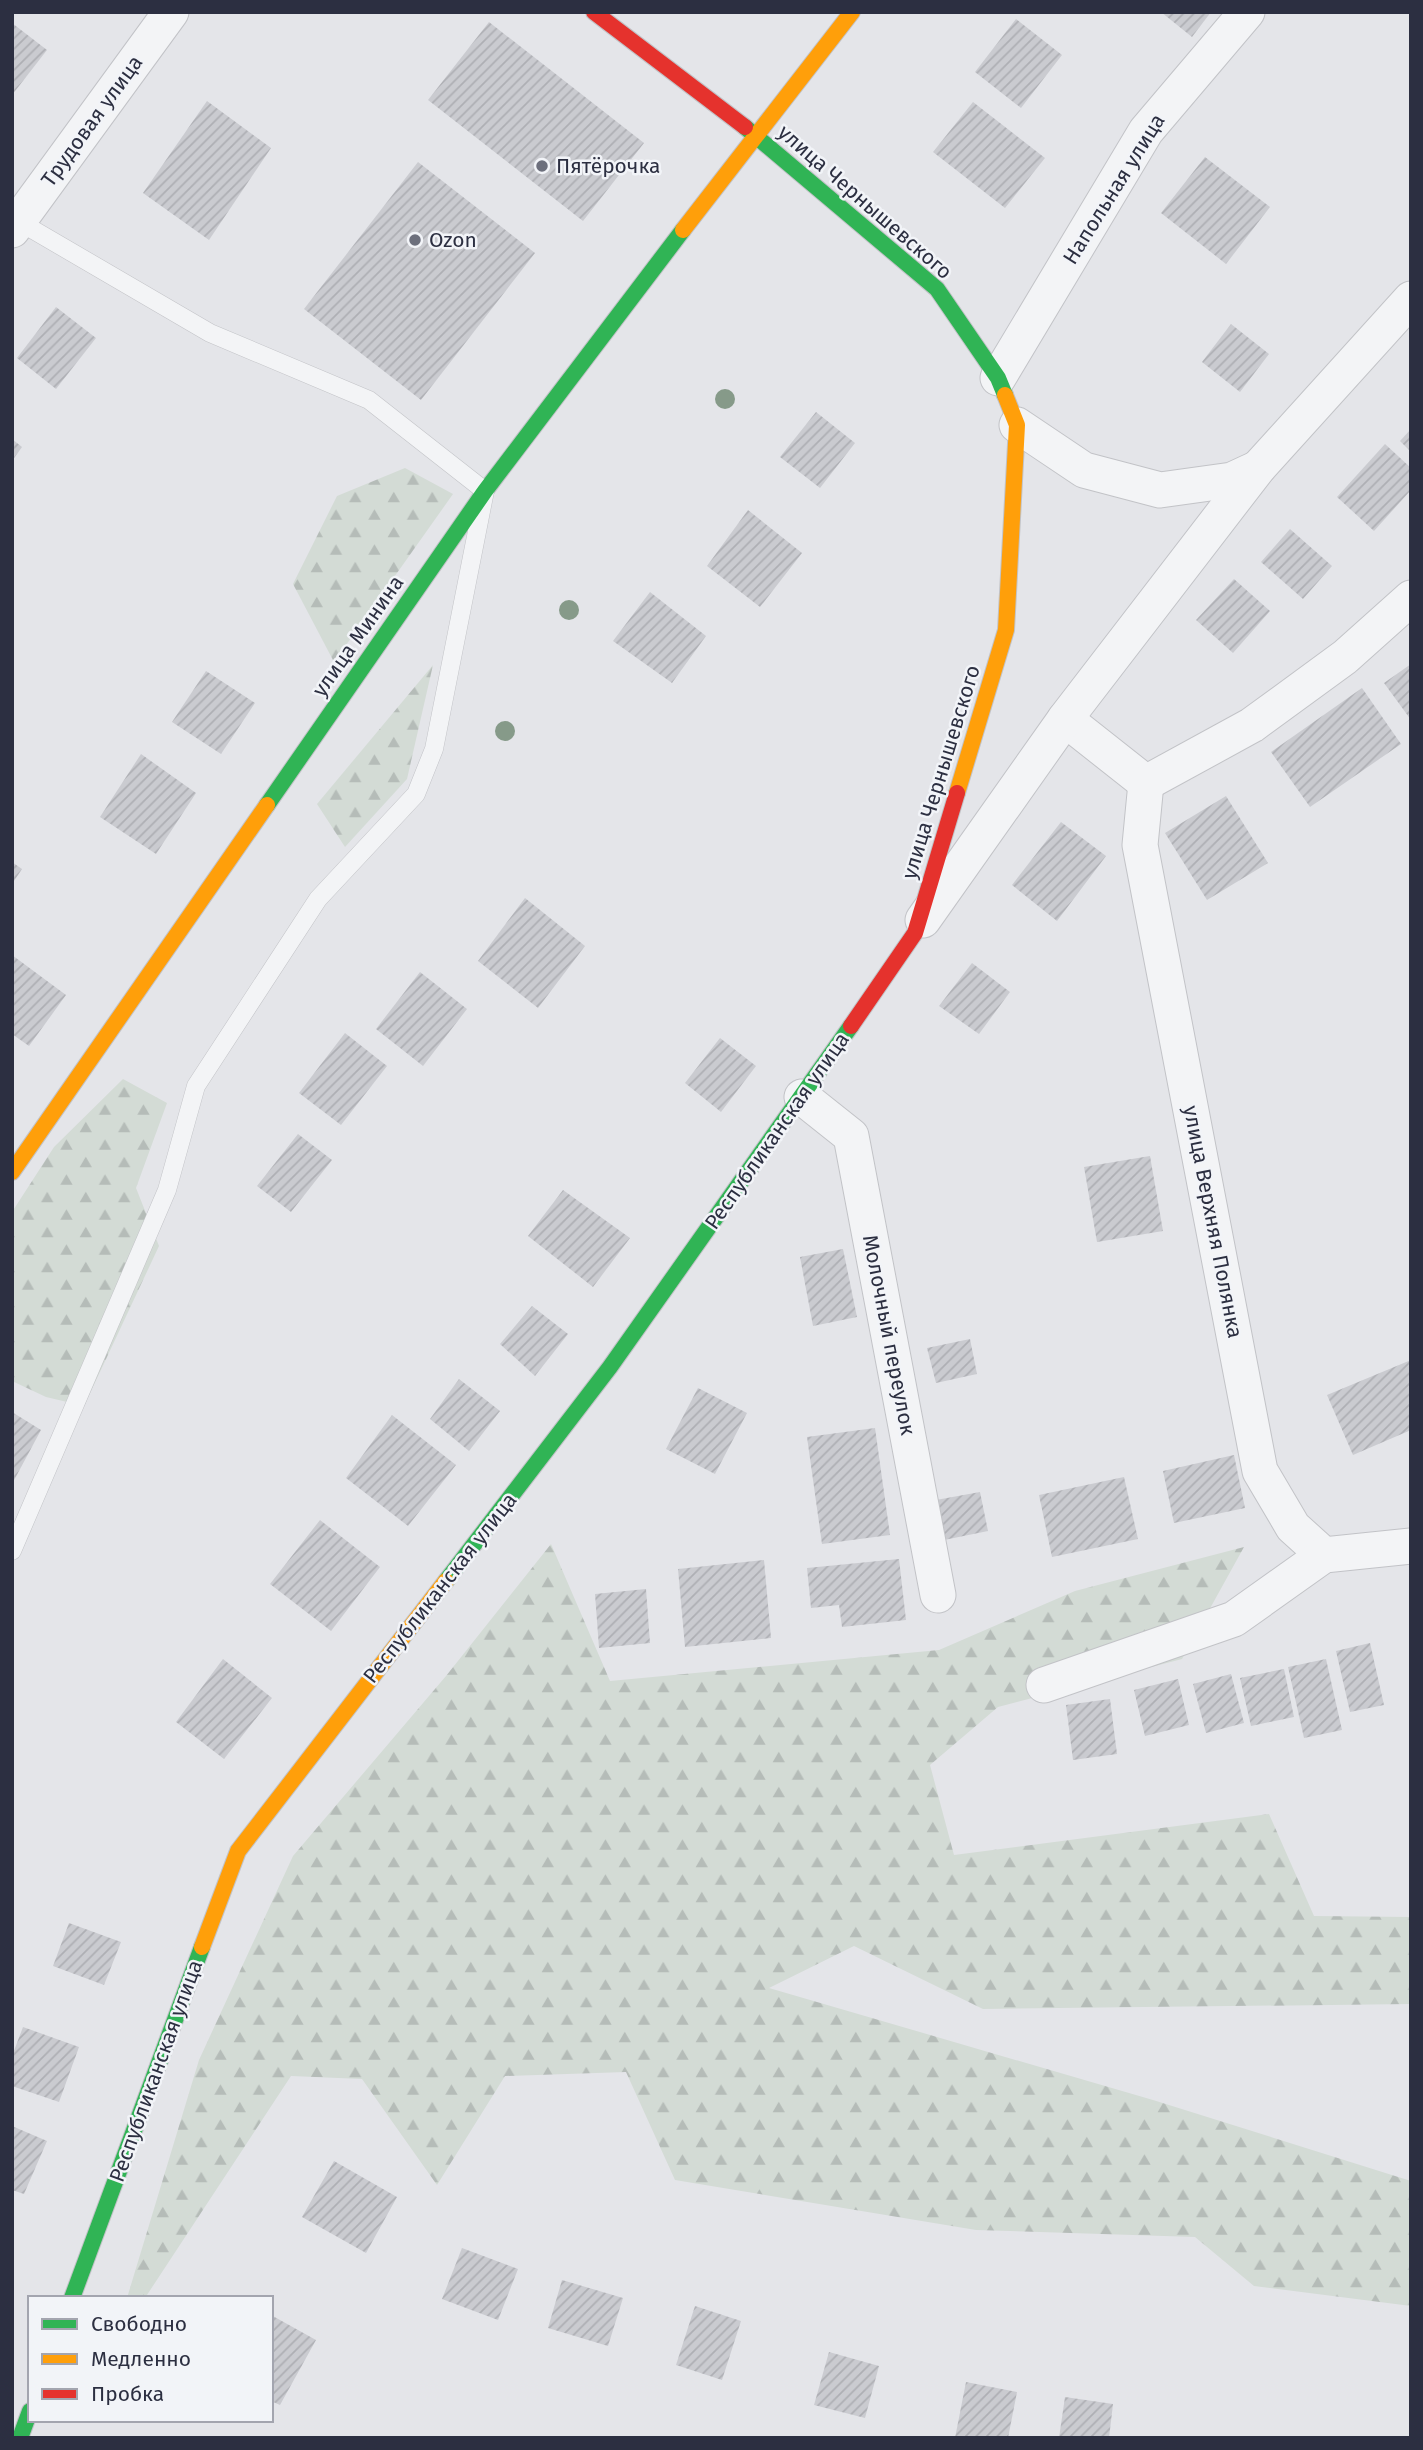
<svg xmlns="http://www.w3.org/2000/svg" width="1423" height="2450" font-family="'Fira Sans',sans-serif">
<defs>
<pattern id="forest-firs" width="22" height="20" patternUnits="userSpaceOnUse" patternTransform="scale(1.75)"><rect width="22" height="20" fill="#d3dbd5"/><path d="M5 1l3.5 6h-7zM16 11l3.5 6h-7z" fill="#b5bcb8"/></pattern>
<pattern id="building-hatch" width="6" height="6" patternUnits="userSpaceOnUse" patternTransform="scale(1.75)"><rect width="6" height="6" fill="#cacbd0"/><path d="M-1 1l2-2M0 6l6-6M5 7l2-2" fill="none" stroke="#aeafb4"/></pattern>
</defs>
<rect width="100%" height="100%" fill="#e4e5e9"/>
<g fill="url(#forest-firs)">
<polygon points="405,468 453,494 334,662 293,584 337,496"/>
<polygon points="433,665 407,779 345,847 317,804"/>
<polygon points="123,1079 167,1103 136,1188 159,1246 84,1406 46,1397 12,1381 12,1212 54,1147"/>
<polygon points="551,1544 610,1681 939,1650 1075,1591 1244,1547 1182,1659 998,1707 930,1765 954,1855 1269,1814 1314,1916 1411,1917 1411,2004 983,2009 854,1946 769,1988 1153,2100 1411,2181 1411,2306 1254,2286 1195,2237 976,2230 675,2180 626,2072 505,2076 437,2185 362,2079 291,2076 145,2298 127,2298 199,2060 293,1856 446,1676"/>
</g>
<g fill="url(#building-hatch)">
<polygon points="1161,12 1211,12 1192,37"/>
<polygon points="1016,19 1062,55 1021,108 975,72"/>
<polygon points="489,22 644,143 583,221 428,100"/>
<polygon points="12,23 47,50 12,95"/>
<polygon points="207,101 271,148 209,240 143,193"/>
<polygon points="973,102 1045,158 1005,208 933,152"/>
<polygon points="1205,157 1270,207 1226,264 1161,213"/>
<polygon points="418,162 535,253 421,400 304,309"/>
<polygon points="56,307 96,338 56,389 17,358"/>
<polygon points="1231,324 1269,354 1240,392 1202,362"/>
<polygon points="816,412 855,443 820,488 780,457"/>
<polygon points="1411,429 1411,452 1400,441"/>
<polygon points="12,439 22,447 12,461"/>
<polygon points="1385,444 1411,468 1411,490 1374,531 1337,497"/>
<polygon points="748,510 802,553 760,607 707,566"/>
<polygon points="1290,529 1332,566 1303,599 1261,562"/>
<polygon points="1234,579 1270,611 1233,653 1196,620"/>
<polygon points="650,592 706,636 672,683 613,641"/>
<polygon points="1411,664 1411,720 1384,683"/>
<polygon points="206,671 255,703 221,754 172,722"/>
<polygon points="1362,688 1401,744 1310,807 1271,752"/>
<polygon points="141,754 196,793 156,854 100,817"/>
<polygon points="1226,796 1268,863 1207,900 1165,833"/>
<polygon points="1061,822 1106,856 1057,921 1012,885"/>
<polygon points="12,862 22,869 12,884"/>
<polygon points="525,898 585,946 538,1008 478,961"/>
<polygon points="12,955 66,995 29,1046 12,1034"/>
<polygon points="972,963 1010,992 979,1034 939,1006"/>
<polygon points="420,972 467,1009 423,1066 376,1029"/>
<polygon points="345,1033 387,1066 341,1125 299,1093"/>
<polygon points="720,1038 756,1066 721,1112 685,1083"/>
<polygon points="298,1134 332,1160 291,1212 257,1186"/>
<polygon points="1150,1156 1163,1231 1097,1242 1084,1167"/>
<polygon points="563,1190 630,1238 593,1287 528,1236"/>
<polygon points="843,1249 857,1317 813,1326 800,1257"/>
<polygon points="532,1306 568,1334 535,1376 500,1344"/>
<polygon points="970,1339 977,1374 936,1383 927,1348"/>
<polygon points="1411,1360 1411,1430 1353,1455 1327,1395"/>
<polygon points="459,1379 500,1411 469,1451 430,1419"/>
<polygon points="698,1388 747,1413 715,1474 666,1449"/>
<polygon points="12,1412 41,1430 12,1484"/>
<polygon points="392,1415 456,1465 408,1526 346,1478"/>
<polygon points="875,1428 890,1535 822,1544 807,1437"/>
<polygon points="1234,1455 1245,1508 1174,1523 1163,1471"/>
<polygon points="1124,1477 1138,1539 1052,1557 1039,1495"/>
<polygon points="980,1492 988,1531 944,1540 936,1500"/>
<polygon points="320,1520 380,1567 331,1631 270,1584"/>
<polygon points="899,1559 906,1620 842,1627 839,1605 811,1608 807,1568"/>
<polygon points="764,1560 771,1638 685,1647 678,1569"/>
<polygon points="646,1589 650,1643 599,1648 595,1594"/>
<polygon points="1370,1643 1384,1705 1350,1712 1336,1651"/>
<polygon points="223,1659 272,1698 224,1759 176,1722"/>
<polygon points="1326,1659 1342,1730 1304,1738 1288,1667"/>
<polygon points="1284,1669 1294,1717 1251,1726 1240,1678"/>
<polygon points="1231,1674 1244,1723 1206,1733 1193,1684"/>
<polygon points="1178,1679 1189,1725 1145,1736 1134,1690"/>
<polygon points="1110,1699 1117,1754 1073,1760 1066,1705"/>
<polygon points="69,1923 121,1942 104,1985 53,1966"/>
<polygon points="23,2027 79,2047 59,2102 12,2086 12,2056"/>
<polygon points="12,2126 47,2141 24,2194 12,2190"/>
<polygon points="334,2161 397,2197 366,2253 302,2217"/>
<polygon points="462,2248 518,2269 498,2320 442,2299"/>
<polygon points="562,2280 623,2298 608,2346 548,2328"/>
<polygon points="695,2306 741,2321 722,2380 676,2365"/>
<polygon points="271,2315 316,2340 280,2405 271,2401"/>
<polygon points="829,2352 879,2366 865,2418 814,2405"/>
<polygon points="966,2382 1017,2392 1008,2438 955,2438"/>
<polygon points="1065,2397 1113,2404 1109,2438 1059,2438"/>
</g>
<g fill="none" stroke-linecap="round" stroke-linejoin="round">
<defs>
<polyline id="lane" points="12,1551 167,1190 196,1086 318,899 416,794 434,749 485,491 369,400 210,333 18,221"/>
<g id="street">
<polyline points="12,230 171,12"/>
<polyline points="998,378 1146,131 1247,12"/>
<polyline points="1017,425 1084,470 1160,490 1232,480 1258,468"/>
<polyline points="1065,719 1146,783"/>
<polyline points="1146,783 1140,845 1260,1471 1293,1527 1324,1555 1411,1546"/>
<polyline points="1146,783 1252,725 1345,657 1411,598"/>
<polyline points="923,920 1065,719 1258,468 1411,299"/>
<polyline points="802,1097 851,1136 938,1595"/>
<polyline points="1044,1685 1234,1619 1324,1555"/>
</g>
<g id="fast">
<polyline points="745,127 937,289 998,378 1005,395"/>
<polyline points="267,805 485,491 683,230"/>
<polyline points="446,1581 610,1367 851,1026"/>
<polyline points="72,2298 202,1947"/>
<polyline points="20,2438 30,2411"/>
</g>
<g id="slow">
<polyline points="683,230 852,12"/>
<polyline points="957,793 1006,630 1017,425 1005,395"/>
<polyline points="12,1172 267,805"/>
<polyline points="202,1947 238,1851 446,1581"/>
</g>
<g id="jam">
<polyline points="594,12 745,127"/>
<polyline points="851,1026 915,933 957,793"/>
</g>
</defs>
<use href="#lane" stroke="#c2c3c7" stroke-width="19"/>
<use href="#street" stroke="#c2c3c7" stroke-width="37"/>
<use href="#fast" stroke="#c2c3c7" stroke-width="18"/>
<use href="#slow" stroke="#c2c3c7" stroke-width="18"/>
<use href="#jam" stroke="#c2c3c7" stroke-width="18"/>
<use href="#lane" stroke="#f3f4f6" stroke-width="18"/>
<use href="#street" stroke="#f3f4f6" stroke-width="35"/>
<use href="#fast" stroke="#30b455" stroke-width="16"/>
<use href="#slow" stroke="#ff9f0a" stroke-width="16"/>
<use href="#jam" stroke="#e5322d" stroke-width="16"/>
</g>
<g fill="#869a89">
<circle cx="725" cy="399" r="10"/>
<circle cx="569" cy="610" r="10"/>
<circle cx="505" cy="731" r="10"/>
</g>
<g fill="#6c6f7c" stroke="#f2f4f8" stroke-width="2.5">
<circle cx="542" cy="166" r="7"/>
<circle cx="415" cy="240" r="7"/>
</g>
<g text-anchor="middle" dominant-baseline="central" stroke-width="5" stroke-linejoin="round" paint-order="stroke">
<g font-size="21" fill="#2c2f41" stroke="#f2f4f8">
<text transform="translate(92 121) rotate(-54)">Трудовая улица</text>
<text transform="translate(1114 189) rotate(-58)">Напольная улица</text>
<text transform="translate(865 202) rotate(41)">улица Чернышевского</text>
<text transform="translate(358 636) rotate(-55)">улица Минина</text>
<text transform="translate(941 772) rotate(-73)">улица Чернышевского</text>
<text transform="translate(777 1131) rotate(-55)">Республиканская улица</text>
<text transform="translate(1213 1222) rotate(79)">улица Верхняя Полянка</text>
<text transform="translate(889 1335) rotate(79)">Молочный переулок</text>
<text transform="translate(440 1588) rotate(-52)">Республиканская улица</text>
<text transform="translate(156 2071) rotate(-70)">Республиканская улица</text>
</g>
<g font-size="21" fill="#2c2f41" stroke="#f2f4f8" text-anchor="start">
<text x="556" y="166">Пятёрочка</text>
<text x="429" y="240">Ozon</text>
</g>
</g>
<rect width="1423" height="2450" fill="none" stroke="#2c2f41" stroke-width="28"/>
<rect x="28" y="2296" width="245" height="126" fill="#f2f4f8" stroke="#a3a5af" stroke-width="2"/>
<rect x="42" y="2319" width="35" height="10" fill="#30b455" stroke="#a3a5af" stroke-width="2"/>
<text x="91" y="2331" font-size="21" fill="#2c2f41">Свободно</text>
<rect x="42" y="2354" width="35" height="10" fill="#ff9f0a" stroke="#a3a5af" stroke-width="2"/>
<text x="91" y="2366" font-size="21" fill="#2c2f41">Медленно</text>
<rect x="42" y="2389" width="35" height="10" fill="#e5322d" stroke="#a3a5af" stroke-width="2"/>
<text x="91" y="2401" font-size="21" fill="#2c2f41">Пробка</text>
</svg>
